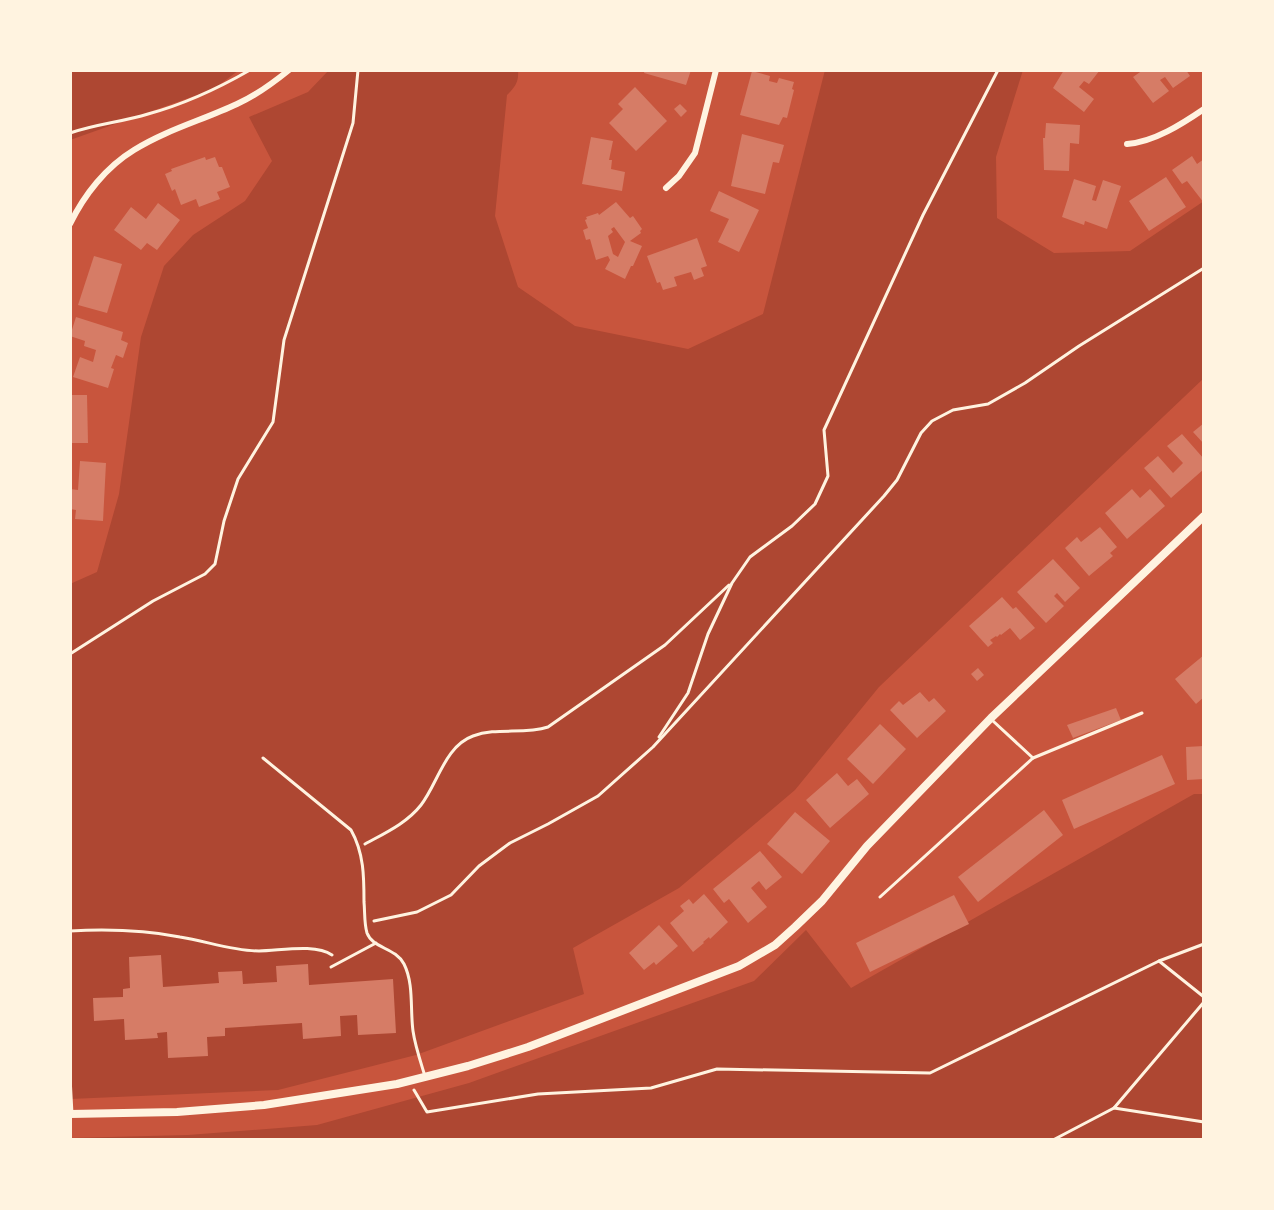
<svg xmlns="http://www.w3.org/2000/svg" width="1274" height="1210" font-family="'Golos Text',sans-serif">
<rect width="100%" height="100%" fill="#c8553d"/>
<g fill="#ae4732">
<polygon points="70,70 239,70 214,89 70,140"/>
<path d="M329 70H518C519 82 515 87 507 95L495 216 518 287 575 326 688 349 763 314 825 70H1023L996 157 997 218 1054 253 1130 251 1204 201V378L879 687 795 790 679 888 573 948 584 994 416 1055 278 1090 70 1099V584L97 572 119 494 141 337 164 266 193 235 245 201 272 161 249 117 308 92Z"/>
<polygon points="1194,794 1204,794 1204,1140 70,1140 70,1138 188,1135 317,1125 469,1083 754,981 806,930 851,988"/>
</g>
<g fill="#d67c66" fill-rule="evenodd">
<polygon points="645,70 691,70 686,85 644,73"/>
<polygon points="1064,70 1100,70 1089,84 1084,81 1079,87 1094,99 1084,112 1053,88"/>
<polygon points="1143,70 1186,70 1190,76 1173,88 1165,77 1160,80 1169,91 1153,103 1133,77"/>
<polygon points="752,71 770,76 769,81 777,83 779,78 794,82 792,89 794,90 787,118 783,117 779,125 740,115"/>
<polygon points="635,87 667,121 636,151 609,123 623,109 618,104"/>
<polygon points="680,104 687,111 681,117 674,109"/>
<polygon points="1046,123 1080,125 1079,144 1070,143 1069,171 1044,170 1043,138 1045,138"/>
<polygon points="742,134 784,145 779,163 773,162 765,194 731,186"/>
<polygon points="591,137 613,141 609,160 612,160 611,169 625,172 622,191 582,184"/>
<polygon points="1192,156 1197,164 1204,159 1204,203 1187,181 1182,184 1172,170"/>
<polygon points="205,157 206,160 215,157 219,167 222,167 230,187 217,192 220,199 199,207 196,199 181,205 175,189 172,191 165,174 172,171 171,169"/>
<polygon points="1166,177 1186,207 1149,231 1129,201"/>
<polygon points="1074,179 1096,186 1092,200 1096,201 1103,180 1121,186 1107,229 1085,221 1084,225 1062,217"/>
<polygon points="719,191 759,210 739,252 718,242 729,219 710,211"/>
<path d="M616 202 630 218 633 216 642 229 640 231 641 233 630 241 642 246 633 266H631L625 279 605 269 610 260 608 256 596 260 590 239 586 240 583 230 588 228 585 220 587 219 586 217 598 213 599 215ZM614 227 625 242 618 257 613 254 608 236 613 232 611 229Z"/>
<polygon points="158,203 180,220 157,250 147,243 141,250 114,230 131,207 146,219"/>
<polygon points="697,238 707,266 701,268 704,276 694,280 691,272 674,277 677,286 663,290 660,282 657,283 647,256"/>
<polygon points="94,256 122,264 107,313 78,305"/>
<polygon points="76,317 123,332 121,340 128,343 123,358 116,355 111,368 114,369 108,388 73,377 80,357 93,362 96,350 84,346 85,341 70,336"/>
<polygon points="70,395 87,395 88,443 70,443"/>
<polygon points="1204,423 1204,444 1193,432"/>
<polygon points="1182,434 1204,459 1204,469 1171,498 1144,468 1158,456 1173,473 1183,463 1167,446"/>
<polygon points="80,461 106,463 103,521 75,519 76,510 70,509 70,489 78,490"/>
<polygon points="1132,489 1140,498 1150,489 1165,506 1127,539 1105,513"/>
<polygon points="1100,527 1117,547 1110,553 1113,556 1089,576 1065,548 1077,537 1081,542"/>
<polygon points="1053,559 1080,588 1065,602 1057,593 1054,596 1064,606 1046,623 1017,592"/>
<polygon points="1002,597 1013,609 1016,607 1035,628 1020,640 1010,628 1001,635 1000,634 997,637 996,636 990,640 993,643 988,647 969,626"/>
<polygon points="1204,655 1204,697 1196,704 1175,679"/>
<polygon points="978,668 984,675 977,681 971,674"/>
<polygon points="920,692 929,702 934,698 946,711 917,738 890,710 899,701 903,705"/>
<polygon points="1116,708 1121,720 1073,738 1067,725"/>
<polygon points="880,724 906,749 873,784 847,759"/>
<polygon points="1204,746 1204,779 1187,780 1186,747"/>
<polygon points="1162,755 1175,784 1074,829 1062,800"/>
<polygon points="837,773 848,786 857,779 869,794 830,828 806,800"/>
<polygon points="1044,810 1063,835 978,902 958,877"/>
<polygon points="795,812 830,841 802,874 767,844"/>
<polygon points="760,851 782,877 766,890 759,881 751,888 767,907 748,923 729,899 724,903 713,889"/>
<polygon points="704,894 728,922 710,939 709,937 703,942 704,943 693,952 670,923 684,911 680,906 689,899 693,904"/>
<polygon points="954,895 969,924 870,972 856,943"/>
<polygon points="659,925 678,946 656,965 654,962 644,970 629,953"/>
<polygon points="161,955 163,987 219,983 218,972 242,971 243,984 277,982 276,966 308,964 309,985 393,979 396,1033 358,1035 357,1015 340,1016 341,1036 303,1039 302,1023 225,1028 225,1036 207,1037 208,1056 168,1058 167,1032 157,1033 158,1038 125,1040 124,1019 94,1021 93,998 123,997 123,989 130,988 129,957"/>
</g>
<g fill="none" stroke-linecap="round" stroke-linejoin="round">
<g stroke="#fff3e0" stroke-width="3">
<path d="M70 133C96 124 122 122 148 114 185 104 217 89 250 70"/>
<polyline points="70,654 153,601 205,574 215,564 224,521 238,479 273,422 284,340 353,123 358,70"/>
<polyline points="659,737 688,693 708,634 732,583 750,557 792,526 815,504 828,476 824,430 923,215 998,70"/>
<path d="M365 844C385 833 407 823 421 805 438 783 445 746 473 736 497 727 524 735 548 727L665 645 729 585"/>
<polyline points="374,921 417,912 451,895 479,866 510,843 548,824 598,796 653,747 884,496 897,480 921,433 932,421 953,410 988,404 1025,383 1079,346 1204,268"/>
<path d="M70 931C107 929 144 930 180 937 206 941 233 951 259 951 279 951 315 943 332 955"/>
<polyline points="1159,961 1204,997"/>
<polyline points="414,1090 427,1112 538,1094 651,1088 717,1069 930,1073 1159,961 1204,944"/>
<polyline points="1114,1108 1204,1122"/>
<polyline points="1053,1140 1114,1108 1204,1002"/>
</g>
<g stroke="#fff3e0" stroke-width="3">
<polyline points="993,721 1033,758"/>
<path d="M263 758 351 830C364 853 364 877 364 902 365 912 364 923 367 933 373 949 395 947 404 964 414 984 410 1009 413 1031 415 1045 420 1060 424 1073"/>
<polyline points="880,897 1033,758 1142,713"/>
<polyline points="331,967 376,943"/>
<polyline points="70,1077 72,1114"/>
</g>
<g stroke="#fff3e0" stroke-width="6">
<path d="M1127 144C1154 142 1182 124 1204 109"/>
<polyline points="666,188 679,176 695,153 716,70"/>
<path d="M70 224C84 195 106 167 134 150 166 130 203 120 237 104 255 96 273 83 289 70"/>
</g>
<polyline stroke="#fff3e0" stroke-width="8" points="70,1114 177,1112 264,1105 397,1084 468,1066 528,1047 739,966 775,945 795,927 822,901 867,846 991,718 1204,516"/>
</g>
<rect width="1274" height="1210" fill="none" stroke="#fff3e0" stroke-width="144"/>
</svg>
